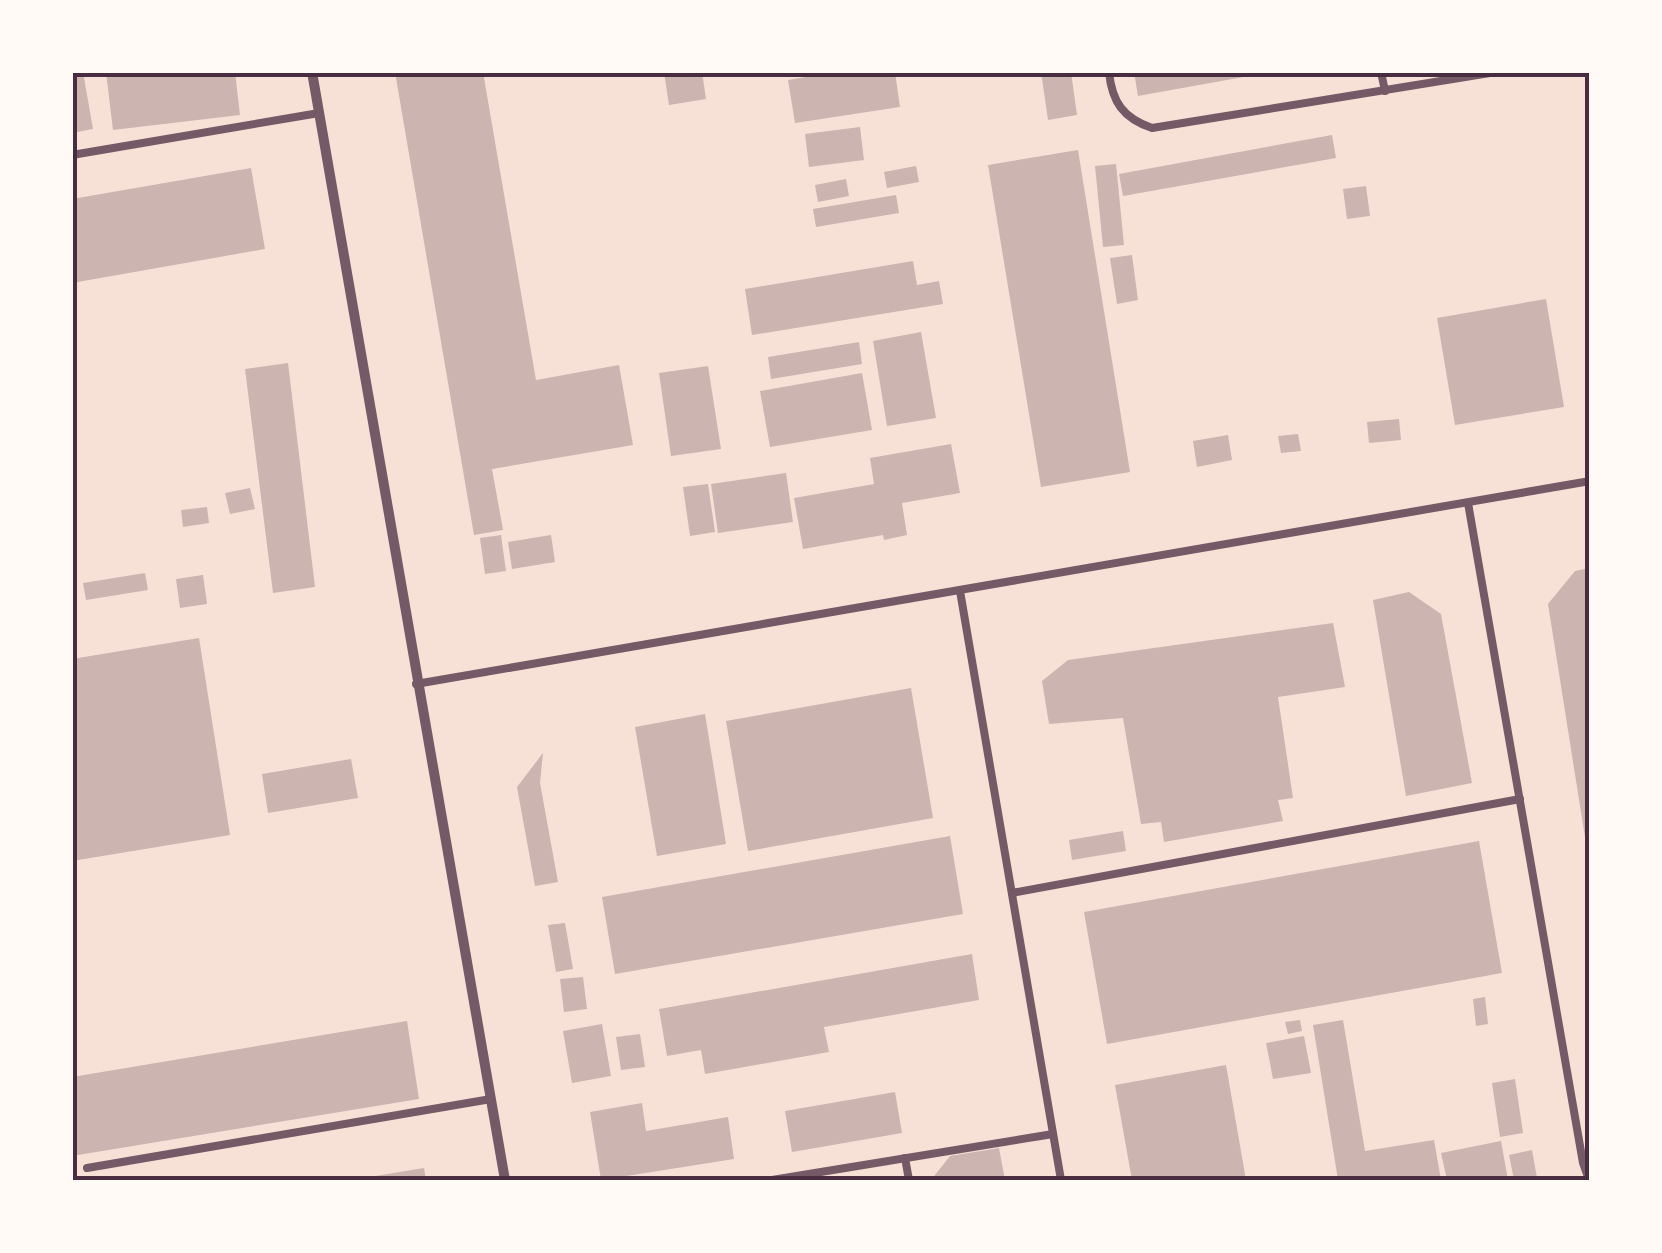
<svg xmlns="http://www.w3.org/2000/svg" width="1662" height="1253" font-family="'Work Sans',sans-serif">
<rect width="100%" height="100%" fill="#f7e1d7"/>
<g fill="#ccb4b1">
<polygon points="72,72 83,72 93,129 72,133"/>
<polygon points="106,72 235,72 240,115 113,130"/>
<polygon points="395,72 483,72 536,380 619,365 633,445 492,469 503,530 474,535"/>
<polygon points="664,72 702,72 706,99 669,105"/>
<polygon points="836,72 895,72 900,107 795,123 788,80"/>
<polygon points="1041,72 1071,72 1077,115 1048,120"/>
<polygon points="1134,72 1259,72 1260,74 1138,96"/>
<polygon points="860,127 864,160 809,167 805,134"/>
<polygon points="1332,135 1336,158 1123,196 1119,174"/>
<polygon points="1078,150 1130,472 1041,487 988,165"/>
<polygon points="1116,164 1124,245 1103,247 1095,166"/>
<polygon points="916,166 919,182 887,188 884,172"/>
<polygon points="251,168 265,249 72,283 72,199"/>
<polygon points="846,179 849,196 818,202 815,185"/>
<polygon points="1366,186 1370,216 1347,219 1343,189"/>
<polygon points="896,195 899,213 816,227 813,209"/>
<polygon points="1132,255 1138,300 1117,304 1110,258"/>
<polygon points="913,261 917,285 939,281 943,304 752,335 745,289"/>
<polygon points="1546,299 1564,407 1455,425 1437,318"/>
<polygon points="921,332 936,418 887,426 873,341"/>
<polygon points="859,342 862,364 771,379 768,357"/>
<polygon points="288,363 315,587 273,593 245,369"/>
<polygon points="708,366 721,449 671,456 659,373"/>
<polygon points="862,373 872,430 770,447 760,391"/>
<polygon points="1399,419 1401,440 1369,443 1367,422"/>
<polygon points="1298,434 1301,451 1281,453 1278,436"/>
<polygon points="1228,435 1232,460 1197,467 1193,441"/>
<polygon points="951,444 960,493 902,503 907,535 884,540 883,535 803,549 794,498 874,484 870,458"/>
<polygon points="786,473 793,522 718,533 711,484"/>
<polygon points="708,484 715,532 690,536 683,487"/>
<polygon points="250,488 255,509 230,514 225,493"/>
<polygon points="207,507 209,523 183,527 181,510"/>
<polygon points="501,535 506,571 485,574 480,538"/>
<polygon points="551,535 555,562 512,569 508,542"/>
<polygon points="1590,568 1590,850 1587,850 1548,604 1575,571"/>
<polygon points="145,573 148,590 86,600 83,583"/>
<polygon points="203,575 207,604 180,608 176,579"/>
<polygon points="1409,592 1441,614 1472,783 1406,796 1373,600"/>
<polygon points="1333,623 1345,687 1278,697 1293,798 1278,800 1283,821 1164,842 1161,822 1141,824 1123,718 1049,724 1042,681 1068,660"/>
<polygon points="199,638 230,835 72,861 72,659"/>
<polygon points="911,688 933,818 748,851 726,721"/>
<polygon points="705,714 726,844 657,856 635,727"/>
<polygon points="543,753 540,783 558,882 535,886 517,787"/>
<polygon points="351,759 358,798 268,813 262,774"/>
<polygon points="1123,831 1126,851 1072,860 1069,840"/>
<polygon points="950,836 963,914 615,974 602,897"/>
<polygon points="1479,841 1502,973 1107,1044 1084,912"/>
<polygon points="565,923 573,969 556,972 548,925"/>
<polygon points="972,954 979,1000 824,1027 829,1052 705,1074 701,1050 667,1056 659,1009"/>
<polygon points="583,977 587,1009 564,1012 560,979"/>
<polygon points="1485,997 1488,1024 1476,1026 1473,999"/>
<polygon points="1300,1020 1302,1031 1288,1034 1285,1022"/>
<polygon points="1343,1020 1365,1151 1434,1140 1441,1180 1338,1180 1313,1025"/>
<polygon points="407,1021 419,1099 72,1156 72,1077"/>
<polygon points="602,1024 611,1076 572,1083 563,1031"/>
<polygon points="640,1034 645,1067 621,1070 616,1037"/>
<polygon points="1304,1036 1311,1073 1273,1079 1266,1043"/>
<polygon points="1226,1065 1246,1180 1132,1180 1115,1085"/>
<polygon points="1515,1079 1523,1133 1500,1137 1492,1083"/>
<polygon points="895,1092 902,1133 792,1152 785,1111"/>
<polygon points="642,1103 646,1131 728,1117 734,1159 601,1180 590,1112"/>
<polygon points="1501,1141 1508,1180 1447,1180 1441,1153"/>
<polygon points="999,1148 1005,1180 931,1180 950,1156"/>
<polygon points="1532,1150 1537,1178 1514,1180 1509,1155"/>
<polygon points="424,1168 426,1180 363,1180 363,1178"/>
</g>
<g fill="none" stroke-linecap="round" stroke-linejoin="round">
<g stroke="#755966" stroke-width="8">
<path d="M1109 72C1112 102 1123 118 1152 128L1496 72"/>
<polyline points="1381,72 1385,91"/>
<polyline points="72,155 319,113"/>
<polyline points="1468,503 1583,1163 1589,1180"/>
<polyline points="960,591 1061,1180"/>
<polyline points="416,684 1590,481"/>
<polyline points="1012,893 1520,799"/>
<polyline points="905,1158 909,1180"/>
<polyline points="87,1168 491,1099"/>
<polyline points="772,1180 1053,1134"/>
</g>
<polyline stroke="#755966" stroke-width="10" points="312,72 505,1180"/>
</g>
<rect width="1662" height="1253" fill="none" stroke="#fffaf5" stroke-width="150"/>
<rect x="75" y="75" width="1512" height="1103" fill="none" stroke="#4a2c40" stroke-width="4"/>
</svg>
